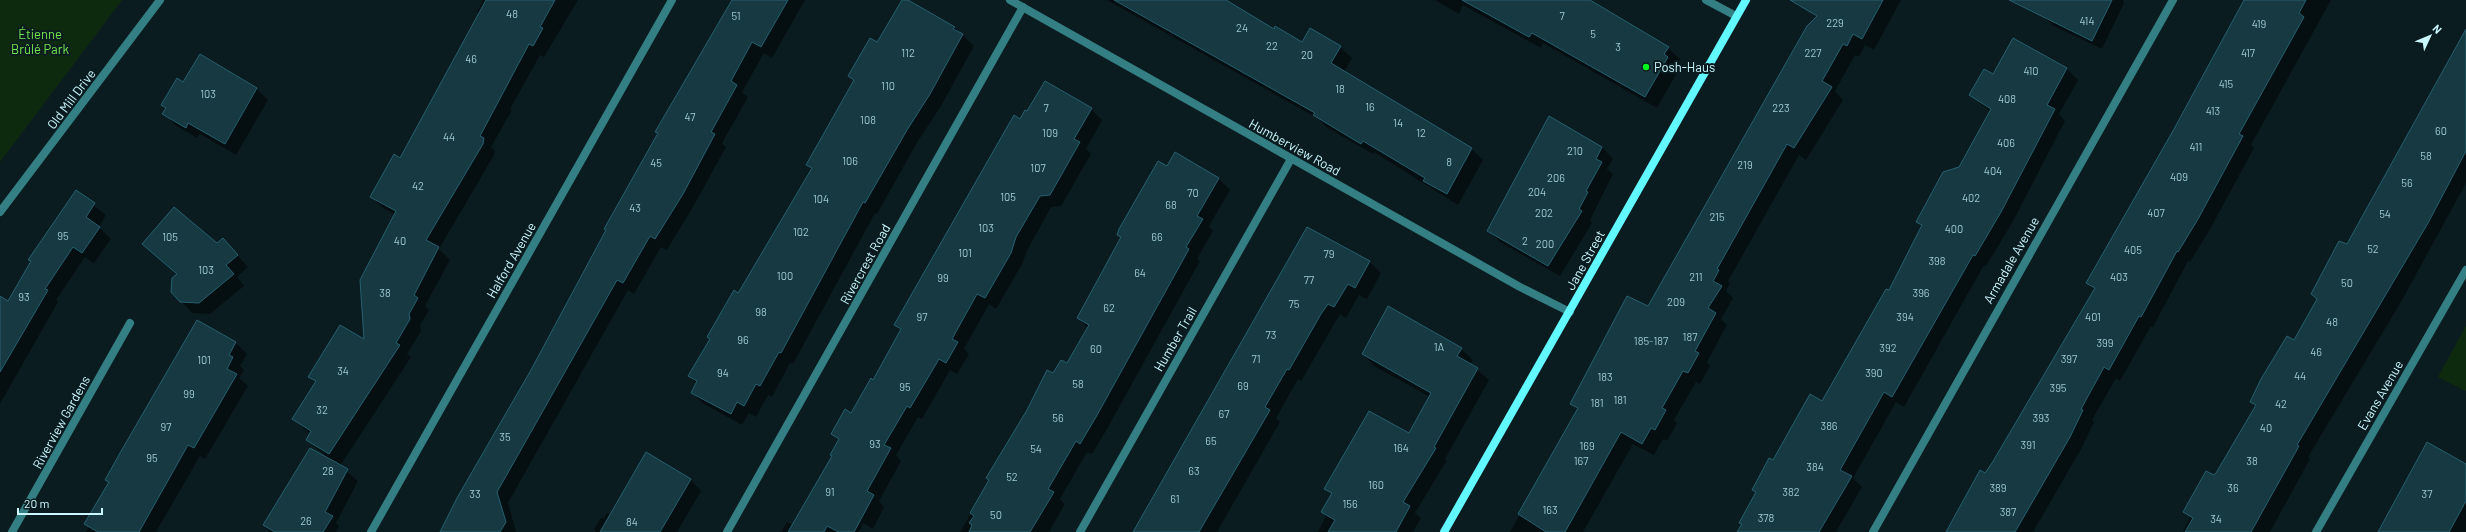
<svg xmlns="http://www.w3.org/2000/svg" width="2466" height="532" font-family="Barlow,sans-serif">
<rect width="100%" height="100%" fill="#0b1c20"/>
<g fill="#0e2a0e">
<polygon points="0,0 122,0 0,162"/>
<polygon points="2466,326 2466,390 2465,391 2438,377"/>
</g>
<g fill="#0007">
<polygon points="483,0 578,0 544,57 540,55 510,109 512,110 491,147 495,151 494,155 439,249 450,260 425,306 429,310 420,325 421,331 407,354 411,357 340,466 358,481 336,523 339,526 336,532 268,532 269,530 264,525 325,455 307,440 310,434 294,419 316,383 310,377 365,341 395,215 383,208 371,196 401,159 479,14 477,12"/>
<polygon points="733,0 805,0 772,58 764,53 742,92 748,97 722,143 726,147 694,205 667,250 661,247 634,294 628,290 508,503 516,532 441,532 532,370"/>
<polygon points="1107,0 1223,0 1274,30 1303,44 1340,47 1352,58 1344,72 1472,149 1483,160 1458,205 1374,152 1373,154 1326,127 1319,119"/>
<polygon points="1435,0 1588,0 1668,48 1680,59 1676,66 1679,69 1657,108 1543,43 1541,48 1463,5 1459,14"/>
<polygon points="1816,0 1901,0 1874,50 1865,45 1859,57 1855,55 1835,91 1843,100 1806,160 1799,155 1728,281 1730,283 1726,291 1733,298 1721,319 1727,325 1707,362 1710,366 1700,384 1696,382 1674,420 1677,423 1667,441 1663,439 1654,455 1633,444 1583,532 1510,532 1578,410 1572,404 1648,308 1817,18 1810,11"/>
<polygon points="2053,0 2123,0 2124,3 2102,49 2052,25 2044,16"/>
<polygon points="2244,0 2331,0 2251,145 2254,148 2209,231 2190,262 2188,261 2153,327 2151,326 2120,381 2116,378 2092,420 2094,422 2081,449 2033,532 1948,532 1993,463 2095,290 2088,282 2175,129"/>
<polygon points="954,27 974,46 941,106 918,141 877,214 875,213 793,364 790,363 772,397 768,395 756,417 749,413 742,425 704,404 692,393 697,384 689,376 812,170 807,165 855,82 849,76 877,43"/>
<polygon points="2466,28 2466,183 2401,302 2308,457 2310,459 2270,532 2183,532 2190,518 2184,512 2217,474 2256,407 2251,402 2294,341 2415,126 2413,124"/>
<polygon points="2014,39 2067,69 2078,80 2059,114 2065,121 2012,223 1986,266 1984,265 1904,407 1896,402 1853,478 1862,487 1836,532 1738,532 1742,524 1740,522 1756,493 1753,490 1773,461 1822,402 1889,292 1922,226 1917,221 1960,167 1991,112 1970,95 1993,76"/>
<polygon points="183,83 256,88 268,100 236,155 200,134 197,138 175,125 164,113 166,109 162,105"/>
<polygon points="1091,109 1102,120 1086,149 1091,154 1061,206 1051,207 1028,249 1022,264 996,309 989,304 964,349 969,354 957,374 950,370 922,419 918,417 896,455 901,461 879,501 884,507 873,529 863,523 859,532 781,532 787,522 793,525 811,497 839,441 832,434 852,414 874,381 901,331 895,325 1021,121"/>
<polygon points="1602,147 1613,159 1607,169 1613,174 1590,220 1592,223 1560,276 1500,242 1488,230"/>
<polygon points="1168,167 1218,178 1230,190 1209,226 1213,231 1197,259 1200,261 1107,429 1092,454 1087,452 1060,499 1065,504 1049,532 960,532 1053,375 1067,365 1088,328 1078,318 1121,238 1118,235"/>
<polygon points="76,192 106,215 99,227 111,239 94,263 85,257 56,300 58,302 0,404 0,308 8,303 32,262 30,260"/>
<polygon points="1315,231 1370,262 1381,273 1367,299 1359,295 1346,318 1340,314 1301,381 1298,379 1276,418 1280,422 1217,532 1135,532"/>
<polygon points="223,239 248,267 237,277 244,286 210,314 192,313 181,301 178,275 143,244 217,244"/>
<polygon points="198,322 236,343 247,354 240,366 244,370 239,378 248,386 205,459 200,456 156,532 86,532 89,527 86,524 110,483 107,480"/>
<polygon points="1461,349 1473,360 1470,364 1489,380 1445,459 1447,460 1415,513 1421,518 1413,532 1318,532 1326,516 1322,512 1332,495 1325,488 1410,435 1430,397 1374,366 1363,354"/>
<polygon points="2466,466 2466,532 2383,532"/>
<polygon points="690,479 701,491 677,532 596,532 594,529 601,518 604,518 607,513 611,515"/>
</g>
<g fill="#163942" stroke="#266070">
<polygon points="486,0 555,0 540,27 543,28 533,46 529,44 480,136 484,138 483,144 426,240 439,247 414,295 418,298 409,314 410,319 396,343 400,345 329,454 306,440 311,431 292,419 316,381 308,377 340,325 364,339 360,280 396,211 370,197 394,154 400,158"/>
<polygon points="732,0 788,0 761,47 752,42 731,81 737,85 711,132 715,134 683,194 655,239 650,236 623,283 617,280 497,492 506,522 500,532 440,532 457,498 531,370 606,230 604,229 658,133 655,132"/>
<polygon points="902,0 908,0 955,27 953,29 963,34 930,94 907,130 865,203 863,202 781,353 779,352 760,386 756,384 744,406 737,402 731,414 691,393 697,381 688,376 710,339 707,337 734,290 738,293 740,290 812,168 806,165 854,80 848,76 870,38 877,42 879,39"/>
<polygon points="1114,0 1226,0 1274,29 1275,26 1302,42 1310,28 1341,46 1331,63 1472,148 1447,194 1423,181 1425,178 1363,141 1361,144 1313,115 1315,113"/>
<polygon points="1462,0 1590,0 1669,47 1664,54 1668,57 1645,97 1532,33 1529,37"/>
<polygon points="1790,0 1883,0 1862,39 1853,34 1847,46 1843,44 1822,81 1832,87 1794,148 1787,144 1717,269 1719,270 1713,281 1722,286 1708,308 1716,313 1695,351 1699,353 1688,373 1683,371 1662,408 1666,410 1655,430 1651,428 1642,444 1621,432 1565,532 1546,532 1518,514 1578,408 1570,404 1627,296 1648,306 1807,26 1817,16"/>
<polygon points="2009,0 2112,0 2092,41"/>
<polygon points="2244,0 2306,0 2299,13 2304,17 2239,134 2243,136 2198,219 2178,252 2177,251 2141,317 2139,316 2109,370 2104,367 2081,409 2083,410 2070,437 2015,532 1946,532 1980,470 1985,473 1992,463 2095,288 2086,283 2174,129"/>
<polygon points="2466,29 2466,151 2428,223 2297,445 2299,446 2251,532 2185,532 2193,518 2183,512 2206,471 2214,475 2216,473 2256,405 2250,402 2261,379 2287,336 2294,340 2317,299 2311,294 2339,241 2347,244"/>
<polygon points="2013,38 2067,68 2047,105 2055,109 2001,212 1975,256 1973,255 1892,397 1884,392 1840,470 1852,476 1819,532 1737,532 1742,524 1739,523 1756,492 1752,490 1769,458 1773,460 1810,394 1822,401 1886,289 1889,290 1922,225 1916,222 1943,172 1959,167 1991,109 1969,95 1984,69 1993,74"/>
<polygon points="200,54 257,88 225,144 188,123 186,128 162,114 166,108 161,105 177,78 183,82"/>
<polygon points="1045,81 1092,108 1074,139 1080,142 1050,195 1040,196 1016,237 1011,253 985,298 977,294 952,339 958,342 946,363 939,359 910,408 907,406 884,445 891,448 867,491 874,495 854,532 839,532 827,526 824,532 788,532 832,456 830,455 839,439 831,434 845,409 851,413 871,378 873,380 901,329 894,325 1014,115 1020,119 1025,110 1027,111"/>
<polygon points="1549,116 1602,147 1596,159 1602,162 1586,191 1588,192 1579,209 1582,211 1548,266 1487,231"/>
<polygon points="1175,152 1219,178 1197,216 1203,219 1186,247 1189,249 1096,417 1080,444 1076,441 1048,489 1054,492 1030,532 969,532 972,525 969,523 974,516 970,513 989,480 986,478 1027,410 1047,370 1053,373 1061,360 1067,363 1089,325 1077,318 1121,237 1117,235 1119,229 1158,161 1167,166"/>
<polygon points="76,190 95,203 86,217 100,227 82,253 73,247 45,289 48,290 0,372 0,296 8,301 31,261 28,260"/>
<polygon points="174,207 217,243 223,238 238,255 226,265 234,274 199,303 180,302 171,292 172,278 177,274 142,244"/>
<polygon points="1307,227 1370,261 1355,288 1348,284 1334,307 1328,304 1321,314 1289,370 1287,369 1265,407 1270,410 1199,532 1133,532"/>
<polygon points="1388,306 1462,348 1457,356 1478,368 1434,447 1436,448 1403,502 1410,506 1396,532 1328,532 1335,520 1321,512 1332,493 1324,489 1369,411 1409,433 1431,393 1362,354"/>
<polygon points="197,320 236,342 229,355 233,357 227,369 237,374 194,448 188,445 139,532 98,532 84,524 109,482 105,480 120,453"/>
<polygon points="2427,442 2466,464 2466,501 2449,532 2378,532"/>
<polygon points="310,448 348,469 325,512 333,516 323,532 275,532 263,525"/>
<polygon points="646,452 691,479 660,532 600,532"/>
</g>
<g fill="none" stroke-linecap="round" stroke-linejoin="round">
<g stroke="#337f83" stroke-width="8">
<polyline points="1010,0 1520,287 1570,312"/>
<polyline points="1706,0 1736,16"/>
<polyline points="0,212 160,0"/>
<polyline points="12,532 130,323"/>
<polyline points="371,532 672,0"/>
<polyline points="727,532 1023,7"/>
<polyline points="1080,532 1291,159"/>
<polyline points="1873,532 2173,0"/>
<polyline points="2316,532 2466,270"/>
</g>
<polyline stroke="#61f9ff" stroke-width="8" points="1444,532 1746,0"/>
</g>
<circle fill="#00f51c" stroke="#0b1c20" stroke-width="1.5" cx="1646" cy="67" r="4"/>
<g text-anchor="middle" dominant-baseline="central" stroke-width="4" stroke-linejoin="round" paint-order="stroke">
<g font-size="11" fill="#9dc8d0">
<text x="512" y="13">48</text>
<text x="736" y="15">51</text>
<text x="1562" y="15">7</text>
<text x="2087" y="20">414</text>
<text x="1835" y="22">229</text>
<text x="2259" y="23">419</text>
<text x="1242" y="27">24</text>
<text x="1593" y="33">5</text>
<text x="1272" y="45">22</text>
<text x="1618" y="46">3</text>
<text x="908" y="52">112</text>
<text x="1813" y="52">227</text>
<text x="2248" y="52">417</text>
<text x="1307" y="54">20</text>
<text x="471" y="58">46</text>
<text x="2031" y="70">410</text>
<text x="2226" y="83">415</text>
<text x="888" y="85">110</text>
<text x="1340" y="88">18</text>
<text x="208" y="93">103</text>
<text x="2007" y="98">408</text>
<text x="1370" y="106">16</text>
<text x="1046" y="107">7</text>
<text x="1781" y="107">223</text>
<text x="2213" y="110">413</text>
<text x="690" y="116">47</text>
<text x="868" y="119">108</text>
<text x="1398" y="122">14</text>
<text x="2441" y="130">60</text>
<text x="1050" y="132">109</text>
<text x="1421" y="132">12</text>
<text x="449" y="136">44</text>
<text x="2006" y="142">406</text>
<text x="2196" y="146">411</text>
<text x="1575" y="150">210</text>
<text x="2426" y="155">58</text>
<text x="850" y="160">106</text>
<text x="1449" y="161">8</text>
<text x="656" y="162">45</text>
<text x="1745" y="164">219</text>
<text x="1038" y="167">107</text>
<text x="1993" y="170">404</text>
<text x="2179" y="176">409</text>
<text x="1556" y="177">206</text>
<text x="2407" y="182">56</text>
<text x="418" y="185">42</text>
<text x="1537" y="191">204</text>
<text x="1193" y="192">70</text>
<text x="1008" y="196">105</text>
<text x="1971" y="197">402</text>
<text x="821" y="198">104</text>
<text x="1171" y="204">68</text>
<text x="635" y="207">43</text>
<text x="1544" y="212">202</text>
<text x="2156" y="212">407</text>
<text x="2385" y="213">54</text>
<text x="1717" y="216">215</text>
<text x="986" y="227">103</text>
<text x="1954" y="228">400</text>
<text x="801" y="231">102</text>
<text x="63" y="235">95</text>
<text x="170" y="236">105</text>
<text x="1157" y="236">66</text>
<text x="400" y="240">40</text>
<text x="1525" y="240">2</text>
<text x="1545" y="243">200</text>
<text x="2373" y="248">52</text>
<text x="2133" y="249">405</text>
<text x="965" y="252">101</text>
<text x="1329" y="253">79</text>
<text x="1937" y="260">398</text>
<text x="206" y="269">103</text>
<text x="1140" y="272">64</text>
<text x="785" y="275">100</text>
<text x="1696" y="276">211</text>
<text x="2119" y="276">403</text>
<text x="943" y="277">99</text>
<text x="1309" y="279">77</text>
<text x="2347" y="282">50</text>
<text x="385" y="292">38</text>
<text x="1921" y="292">396</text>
<text x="24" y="296">93</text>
<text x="1676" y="301">209</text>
<text x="1294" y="303">75</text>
<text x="1109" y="307">62</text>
<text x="761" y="311">98</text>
<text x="922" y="316">97</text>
<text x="1905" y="316">394</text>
<text x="2093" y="316">401</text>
<text x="2332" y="321">48</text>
<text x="1271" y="334">73</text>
<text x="1690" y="336">187</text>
<text x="743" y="339">96</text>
<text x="1651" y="340">185-187</text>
<text x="2105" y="342">399</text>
<text x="1439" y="346">1A</text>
<text x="1888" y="347">392</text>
<text x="1096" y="348">60</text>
<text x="2316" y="351">46</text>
<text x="1256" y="358">71</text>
<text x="2069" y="358">397</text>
<text x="204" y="359">101</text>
<text x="343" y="370">34</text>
<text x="723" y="372">94</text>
<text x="1874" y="372">390</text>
<text x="2300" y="375">44</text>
<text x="1605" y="376">183</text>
<text x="1078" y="383">58</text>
<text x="1243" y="385">69</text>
<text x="905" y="386">95</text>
<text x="2058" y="387">395</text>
<text x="189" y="393">99</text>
<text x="1620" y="399">181</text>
<text x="1597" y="402">181</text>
<text x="2281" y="403">42</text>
<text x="322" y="409">32</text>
<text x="1224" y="413">67</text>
<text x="1058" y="417">56</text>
<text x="2041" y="417">393</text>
<text x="1829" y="425">386</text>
<text x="166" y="426">97</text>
<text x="2266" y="427">40</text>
<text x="505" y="436">35</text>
<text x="1211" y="440">65</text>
<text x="875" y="443">93</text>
<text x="2028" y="444">391</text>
<text x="1587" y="445">169</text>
<text x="1401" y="447">164</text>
<text x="1036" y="448">54</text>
<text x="152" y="457">95</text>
<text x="1581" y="460">167</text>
<text x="2252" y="460">38</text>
<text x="1815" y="466">384</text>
<text x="328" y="470">28</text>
<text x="1194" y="470">63</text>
<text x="1012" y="476">52</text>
<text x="1376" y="484">160</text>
<text x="1998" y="487">389</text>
<text x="2233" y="487">36</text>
<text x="830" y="491">91</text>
<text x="1791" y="491">382</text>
<text x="475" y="493">33</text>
<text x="2427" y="493">37</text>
<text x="1175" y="498">61</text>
<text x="1350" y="503">156</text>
<text x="1550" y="509">163</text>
<text x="2008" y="511">387</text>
<text x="996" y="514">50</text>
<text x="1766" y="517">378</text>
<text x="2216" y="518">34</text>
<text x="306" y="520">26</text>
<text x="632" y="521">84</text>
</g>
<g font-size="13" fill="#72e74e" stroke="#0b1c20">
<text x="40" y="34">Étienne<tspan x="40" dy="15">Brûlé Park</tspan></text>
</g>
<g font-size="13" fill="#caf8ff" stroke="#0b1c20" text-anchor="start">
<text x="1654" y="67">Posh-Haus</text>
</g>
<g font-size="13" fill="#caf8ff" stroke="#0b1c20">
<text transform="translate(71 99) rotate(-53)">Old Mill Drive</text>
<text transform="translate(1295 147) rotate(29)">Humberview Road</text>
<text transform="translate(511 260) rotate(-60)">Halford Avenue</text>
<text transform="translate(1585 260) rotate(-61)">Jane Street</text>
<text transform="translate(2011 260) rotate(-60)">Armadale Avenue</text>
<text transform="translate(865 264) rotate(-61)">Rivercrest Road</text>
<text transform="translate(1175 339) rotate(-60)">Humber Trail</text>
<text transform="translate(2380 395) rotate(-60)">Evans Avenue</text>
<text transform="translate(61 422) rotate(-61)">Riverview Gardens</text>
</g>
</g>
<g transform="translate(2430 36) rotate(46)" stroke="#0b1c20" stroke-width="3" paint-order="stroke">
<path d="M0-3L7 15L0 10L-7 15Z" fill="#caf8ff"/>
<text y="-6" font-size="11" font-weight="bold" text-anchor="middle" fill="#caf8ff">N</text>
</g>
<path d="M18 508v6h84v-6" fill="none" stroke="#caf8ff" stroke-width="2"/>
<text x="24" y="508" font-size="12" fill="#caf8ff" stroke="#0b1c20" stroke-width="3" paint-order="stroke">20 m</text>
</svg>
